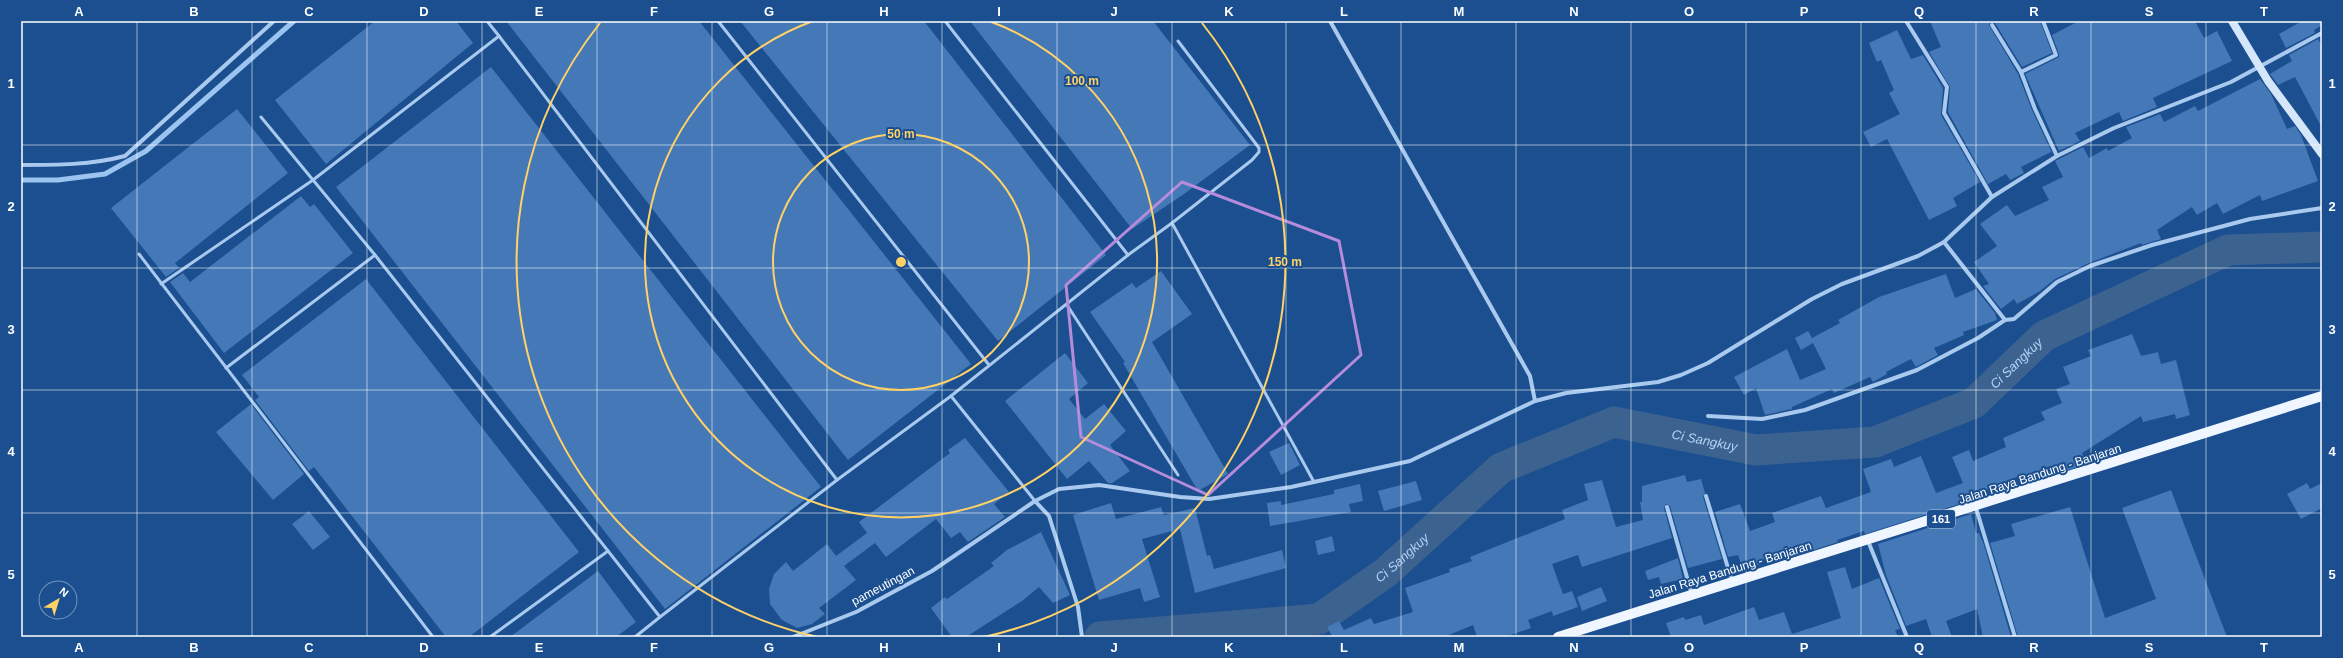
<svg xmlns="http://www.w3.org/2000/svg" width="2343" height="658" font-family="Helvetica,sans-serif">
<rect width="100%" height="100%" fill="#1b4f8f"/>
<g fill="none" stroke-linecap="round" stroke-linejoin="round">
<polyline stroke="#9cc4f0" stroke-width="5" points="21,180 58,180 105,174 146,151 294,21"/>
<path stroke="#3c6290" stroke-width="31" id="s1" d="M1100 637 1319 619 1385 573 1501 468 1614 422 1756 450 1875 442 1974 403 2044 336 2228 250 2322 247"/>
</g>
<g fill="#4478b7">
<polygon points="375,21 456,21 473,43 326,164 275,100"/>
<polygon points="506,21 699,21 971,364 848,460"/>
<polygon points="740,21 924,21 1106,255 998,341"/>
<polygon points="970,21 1153,21 1250,145 1184,194 1132,229"/>
<polygon points="1930,21 2040,21 2052,53 2022,67 1995,23 1991,22 1989,25 2018,74 2032,110 2053,155 2051,152 2021,167 2024,173 2010,180 2006,174 1988,184 1948,112 1950,87 1929,52 1941,47"/>
<polygon points="2079,21 2195,21 2204,38 2217,31 2232,61 2153,98 2157,107 2123,121 2119,112 2075,133 2080,141 2059,151 2025,74 2059,57 2059,54 2052,35"/>
<polygon points="2302,21 2322,21 2322,25 2314,30 2315,33 2286,48 2279,34"/>
<polygon points="1897,30 1911,59 1923,55 1943,88 1941,115 1980,182 1953,198 1957,206 1929,220 1887,139 1871,147 1863,132 1900,114 1889,93 1894,90 1881,60 1877,62 1869,43"/>
<polygon points="2318,39 2322,46 2322,128 2295,77 2278,85 2270,74 2292,61 2289,55"/>
<polygon points="491,67 821,487 665,609 336,187"/>
<polygon points="2260,79 2271,94 2287,129 2295,126 2301,135 2318,181 2262,201 2260,195 2223,214 2217,203 2197,215 2192,207 2157,230 2161,239 2142,245 2141,243 2089,263 2055,279 2040,291 2017,304 2014,299 2001,309 1983,286 1989,284 1974,262 1997,246 1980,224 2007,205 2015,216 2049,200 2042,187 2063,177 2055,161 2083,147 2089,158 2107,148 2108,151 2132,138 2126,127 2160,114 2164,122 2195,106 2198,111"/>
<polygon points="237,109 288,173 175,263 179,268 166,277 111,208"/>
<polygon points="301,196 310,207 314,204 353,253 224,353 170,282 183,273 190,282"/>
<polygon points="1161,271 1192,314 1152,342 1228,474 1198,491 1123,363 1125,362 1090,312 1132,283 1136,288"/>
<polygon points="1946,274 1955,298 1976,289 1995,313 1997,320 1963,332 1964,335 1934,348 1938,355 1916,367 1911,359 1886,372 1887,374 1873,382 1870,377 1834,393 1832,389 1792,407 1792,409 1765,415 1756,388 1744,395 1734,377 1787,349 1800,380 1826,369 1813,343 1801,350 1795,338 1808,331 1812,338 1840,323 1838,320 1879,297"/>
<polygon points="366,279 579,552 469,637 446,637 314,467 309,471 255,400 259,397 242,375"/>
<polygon points="2132,334 2141,356 2158,352 2161,364 2176,360 2190,415 2176,419 2175,414 2143,422 2141,416 2082,453 2087,464 2023,485 2019,476 1986,490 1988,495 1865,534 1864,531 1837,540 1838,542 1798,555 1797,551 1787,555 1786,552 1760,561 1761,564 1743,570 1738,555 1728,557 1715,512 1740,504 1750,531 1775,522 1772,513 1821,496 1826,508 1871,492 1863,469 1891,459 1894,467 1921,456 1936,493 1963,483 1952,457 1969,450 1973,461 2006,447 2003,438 2045,420 2041,412 2062,403 2056,389 2070,384 2063,367 2091,356 2088,350"/>
<polygon points="1065,353 1088,383 1069,399 1085,419 1104,404 1126,431 1110,445 1130,471 1112,483 1108,483 1089,461 1067,479 1005,401"/>
<polygon points="251,404 304,474 273,500 216,432"/>
<polygon points="965,438 1009,492 994,504 1005,517 968,542 960,532 951,538 936,519 886,557 875,543 844,566 856,580 819,608 825,614 812,624 797,628 782,620 770,604 769,589 774,574 786,562 793,571 827,544 836,556 867,533 859,522 950,453 948,450"/>
<polygon points="1289,443 1300,465 1281,475 1269,452"/>
<polygon points="1685,475 1687,482 1701,479 1705,493 1703,497 1722,559 1688,568 1670,506 1666,504 1664,508 1672,538 1582,567 1578,555 1552,564 1563,594 1572,591 1578,607 1553,616 1552,611 1528,620 1531,628 1505,637 1477,637 1473,625 1444,637 1330,637 1332,636 1327,627 1339,621 1344,630 1371,618 1374,624 1413,612 1405,588 1450,572 1449,569 1472,561 1470,557 1565,519 1562,510 1588,500 1584,484 1602,480 1616,527 1643,520 1640,502 1642,502 1642,486"/>
<polygon points="1416,481 1422,500 1384,511 1378,491"/>
<polygon points="2307,483 2310,489 2322,483 2322,508 2301,519 2287,494"/>
<polygon points="1360,484 1363,501 1349,504 1351,512 1270,526 1267,503 1281,501 1281,505 1334,494 1334,490"/>
<polygon points="2171,490 2227,637 2018,637 1990,543 2015,536 2011,524 2070,507 2105,618 2156,599 2122,508"/>
<polygon points="1111,503 1116,519 1161,507 1164,515 1195,508 1207,556 1210,555 1214,569 1282,550 1286,568 1195,593 1180,529 1142,539 1160,597 1144,602 1140,588 1099,600 1073,515"/>
<polygon points="309,511 330,537 313,550 292,524"/>
<polygon points="1971,514 1976,533 1979,533 1984,545 2011,637 1983,637 1977,609 1946,621 1952,637 1932,637 1926,619 1906,626 1886,575 1878,544"/>
<polygon points="1041,532 1070,595 1053,603 1039,587 1022,601 966,637 952,637 931,608 945,597 947,599 994,566 991,563 1007,550"/>
<polygon points="1332,536 1335,551 1318,555 1315,541"/>
<polygon points="1678,558 1683,579 1661,584 1659,577 1648,580 1645,571"/>
<polygon points="1845,567 1852,589 1879,578 1900,629 1895,630 1898,637 1671,637 1666,623 1684,617 1685,620 1701,615 1704,625 1754,607 1759,620 1784,612 1792,634 1841,618 1827,572"/>
<polygon points="598,571 636,622 616,637 510,637"/>
<polygon points="1601,587 1607,601 1582,611 1577,597"/>
</g>
<g fill="none" stroke-linecap="round" stroke-linejoin="round">
<g stroke="#a9c9ee" stroke-width="3">
<polyline points="487,21 499,36 313,180 375,255 660,617 837,480 951,396"/>
<polyline points="718,21 989,365"/>
<polyline points="945,21 1128,255"/>
<polyline points="499,36 837,480"/>
<polyline points="1172,223 1252,160 1259,152 1259,148 1178,41"/>
<polyline points="139,254 433,637"/>
<polyline points="161,284 313,180 261,117"/>
<polyline points="1067,305 1178,475"/>
<polyline points="226,368 375,255"/>
<polyline points="1035,501 951,396 1128,255 1172,223 1314,482"/>
<polyline points="490,637 608,551"/>
<polyline points="635,637 660,617"/>
</g>
<g stroke="#a9c9ee" stroke-width="4">
<polyline points="1330,21 1530,376 1535,401"/>
<polyline points="1906,21 1947,87 1944,113 1992,197"/>
<polyline points="2043,21 2056,55 2021,72 2035,109 2057,156"/>
<polyline points="1992,25 2021,72"/>
<path d="M21 165C56 165 91 165 125 156L274 21"/>
<polyline points="1944,242 2005,320 2014,319 2057,282 2090,266 2152,245 2250,219 2322,208"/>
<polyline points="1708,416 1762,419 1805,410 1917,370 1978,338 2005,320"/>
<polyline points="1706,496 1732,581"/>
<polyline points="1035,501 1049,516 1078,607 1082,637"/>
<polyline points="1667,507 1692,595"/>
<polyline points="1976,508 2015,637"/>
<polyline points="1868,541 1907,637"/>
<polyline points="793,637 856,612 932,571 1035,501 1059,489 1099,485 1180,497 1209,499 1291,487 1410,461 1535,401 1566,393 1658,382 1681,375 1708,363 1812,299 1842,284 1918,256 1944,242 1992,197 2057,156 2114,128 2231,82 2322,33"/>
</g>
<polyline stroke="#d6e6fa" stroke-width="8" points="2232,21 2268,81 2322,154"/>
<path stroke="#f0f6ff" stroke-width="10" d="M1558 637C1813 557 2068 478 2322 396"/>
</g>
<path fill="none" stroke="#b68bdc" stroke-width="3" stroke-linejoin="round" d="M1182 182 1339 241 1361 355 1208 495 1081 437 1066 285Z"/>
<path fill="none" stroke="#fff" stroke-width="1" stroke-opacity="0.55" d="M137 21V637M252 21V637M367 21V637M482 21V637M597 21V637M712 21V637M827 21V637M942 21V637M1057 21V637M1172 21V637M1286 21V637M1401 21V637M1516 21V637M1631 21V637M1746 21V637M1861 21V637M1976 21V637M2091 21V637M2206 21V637M21 145H2322M21 268H2322M21 390H2322M21 513H2322"/>
<g fill="none" stroke="#ffd166" stroke-width="2">
<circle cx="901" cy="262" r="128"/>
<path d="M989 21A256 256 0 1 1 813 21"/>
<path d="M818 637A384 384 0 0 1 600 23M1202 23A384 384 0 0 1 984 637"/>
</g>
<g text-anchor="middle" dominant-baseline="central" stroke-width="4" stroke-linejoin="round" paint-order="stroke">
<rect fill="#1b4f8f" stroke="#bbcadd" stroke-width="1" x="1927" y="510" width="28" height="18" rx="3"/>
<g font-size="11" font-weight="bold" fill="#fff">
<text x="1941" y="519">161</text>
</g>
<g font-size="12" fill="#fff" stroke="#1b4f8f">
<text transform="translate(2040 474) rotate(-18)">Jalan Raya Bandung - Banjaran</text>
<text transform="translate(1730 570) rotate(-17)">Jalan Raya Bandung - Banjaran</text>
<text transform="translate(883 586) rotate(-28)">pameutingan</text>
</g>
<g font-size="13" font-style="italic" fill="#b5d3f5" stroke="#1b4f8f">
<text stroke="none"><textPath href="#s1" startOffset="1007">Ci Sangkuy</textPath></text>
<text stroke="none"><textPath href="#s1" startOffset="671">Ci Sangkuy</textPath></text>
<text stroke="none"><textPath href="#s1" startOffset="323">Ci Sangkuy</textPath></text>
</g>
</g>
<circle cx="901" cy="262" r="6" fill="#ffd166" stroke="#1b4f8f" stroke-width="2"/>
<g font-size="12" text-anchor="middle" font-weight="bold" fill="#ffd166" stroke="#1b4f8f" stroke-width="4" stroke-linejoin="round" paint-order="stroke">
<text x="1082" y="85">100 m</text>
<text x="901" y="138">50 m</text>
<text x="1285" y="266">150 m</text>
</g>
<rect width="2343" height="658" fill="none" stroke="#1b4f8f" stroke-width="44"/>
<g transform="translate(58 600) rotate(38)"><circle r="19" fill="#1b4f8f" stroke="#7695bc"/>
<path d="M0-3L7 15L0 10L-7 15Z" fill="#ffd166"/>
<text y="-6" font-size="11" font-weight="bold" text-anchor="middle" fill="#ffffff">N</text>
</g>
<rect x="22" y="22" width="2299" height="614" fill="none" stroke="#fff" stroke-width="1.5"/>
<g font-size="13" text-anchor="middle" font-weight="bold" fill="#fff">
<text x="79" y="16">A</text>
<text x="194" y="16">B</text>
<text x="309" y="16">C</text>
<text x="424" y="16">D</text>
<text x="539" y="16">E</text>
<text x="654" y="16">F</text>
<text x="769" y="16">G</text>
<text x="884" y="16">H</text>
<text x="999" y="16">I</text>
<text x="1114" y="16">J</text>
<text x="1229" y="16">K</text>
<text x="1344" y="16">L</text>
<text x="1459" y="16">M</text>
<text x="1574" y="16">N</text>
<text x="1689" y="16">O</text>
<text x="1804" y="16">P</text>
<text x="1919" y="16">Q</text>
<text x="2034" y="16">R</text>
<text x="2149" y="16">S</text>
<text x="2264" y="16">T</text>
<text x="11" y="88">1</text>
<text x="2332" y="88">1</text>
<text x="11" y="211">2</text>
<text x="2332" y="211">2</text>
<text x="11" y="334">3</text>
<text x="2332" y="334">3</text>
<text x="11" y="456">4</text>
<text x="2332" y="456">4</text>
<text x="11" y="579">5</text>
<text x="2332" y="579">5</text>
<text x="79" y="652">A</text>
<text x="194" y="652">B</text>
<text x="309" y="652">C</text>
<text x="424" y="652">D</text>
<text x="539" y="652">E</text>
<text x="654" y="652">F</text>
<text x="769" y="652">G</text>
<text x="884" y="652">H</text>
<text x="999" y="652">I</text>
<text x="1114" y="652">J</text>
<text x="1229" y="652">K</text>
<text x="1344" y="652">L</text>
<text x="1459" y="652">M</text>
<text x="1574" y="652">N</text>
<text x="1689" y="652">O</text>
<text x="1804" y="652">P</text>
<text x="1919" y="652">Q</text>
<text x="2034" y="652">R</text>
<text x="2149" y="652">S</text>
<text x="2264" y="652">T</text>
</g>
</svg>
